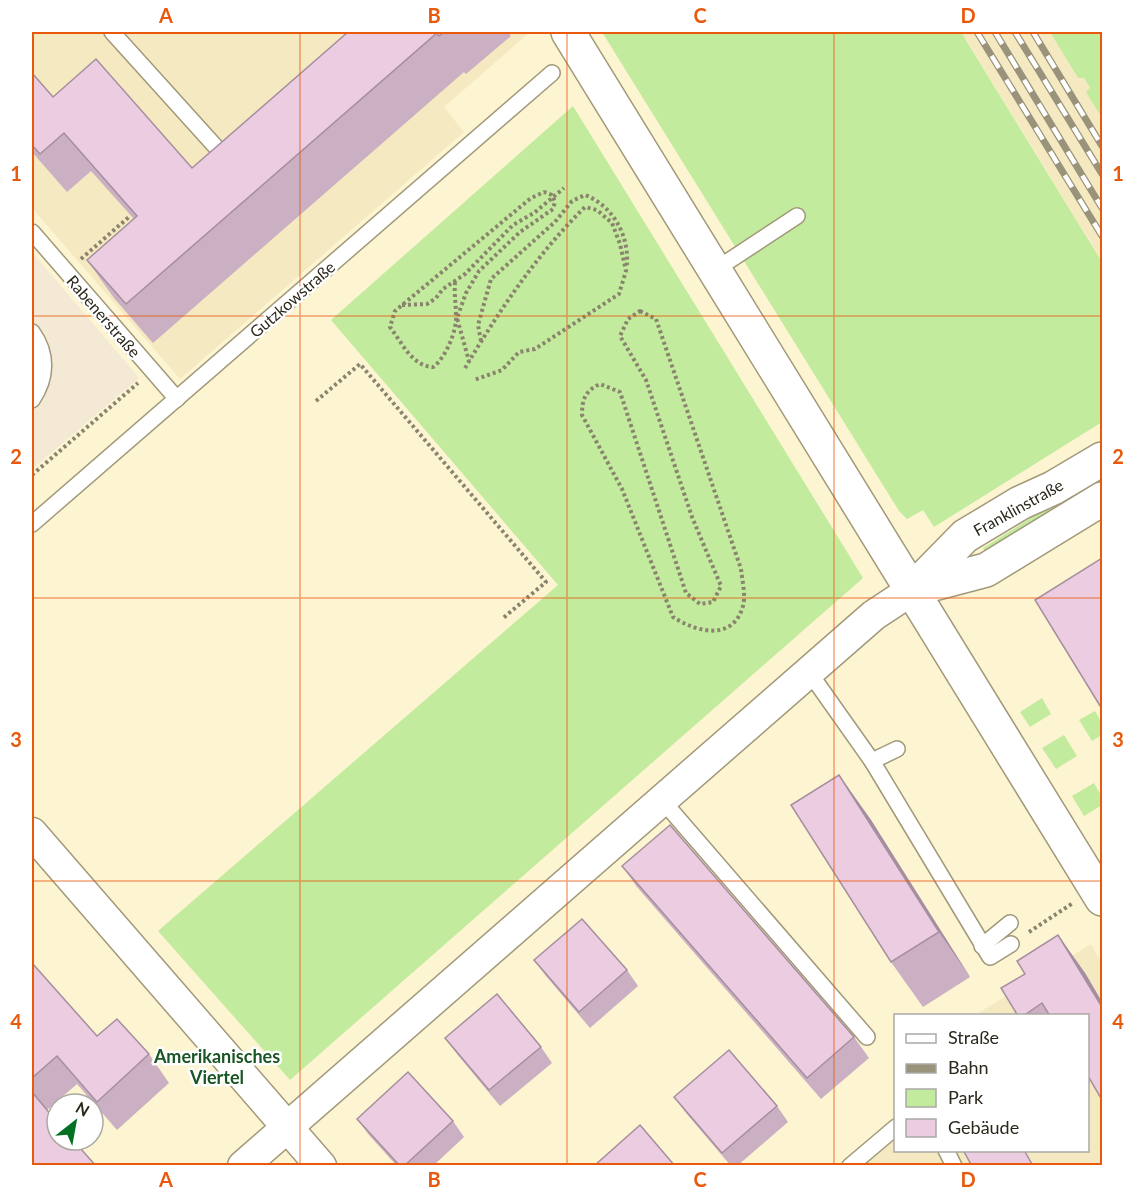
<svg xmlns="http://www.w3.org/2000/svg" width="1134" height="1197" font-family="Lato,sans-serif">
<rect width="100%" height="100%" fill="#fdf4d2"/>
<g fill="#f4e9c0">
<polygon points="32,32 530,32 444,107 464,132 180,379 32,208"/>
<polygon points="955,32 1050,32 1078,78 1084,78 1090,89 1087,93 1102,118 1102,261 966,39"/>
<polygon points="1091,944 1102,964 1102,1165 836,1166 895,1117 896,1150 1088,1150 1088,1016 975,1015"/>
</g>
<polygon fill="#f3e9d4" points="32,252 139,378 32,469"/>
<g fill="#c2eb9d">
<polygon points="602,32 961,32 1102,262 1102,422 934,527 923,510 907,519 899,511"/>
<polygon points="1050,32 1102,32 1102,118 1086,92 1090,88 1084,78 1078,78"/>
<polygon points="573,106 863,578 290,1080 158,931 558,585 331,320"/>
<polygon points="1102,473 1102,482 987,555 983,548"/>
<polygon points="1042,698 1051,714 1030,727 1020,712"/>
<polygon points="1095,711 1102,723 1102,735 1092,741 1079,720"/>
<polygon points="1064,735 1077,756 1056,769 1042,748"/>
<polygon points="1094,783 1102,797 1102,805 1084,816 1072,796"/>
</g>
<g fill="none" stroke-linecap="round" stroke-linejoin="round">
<defs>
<g id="lane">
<polyline points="112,32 224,156 230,151"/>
<polyline points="32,232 177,399"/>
<polyline points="715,270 797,216"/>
<path d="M32 332C48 354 47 378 32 400"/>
<polyline points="32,356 32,376"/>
<polyline points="32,524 552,73"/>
<polyline points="809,672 872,761 990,957 1011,944"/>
<polyline points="872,761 897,749"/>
<polyline points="662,800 867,1037"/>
<polyline points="982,946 1010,923"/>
<polyline points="946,1150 954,1166"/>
<polyline points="850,1166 896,1127"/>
</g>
<g id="street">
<polyline points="32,833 321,1166"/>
<polyline points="243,1166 874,615 912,590"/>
</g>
<g id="secondary">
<polyline points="568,32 1102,899"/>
<polyline points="914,589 986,570 1102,499"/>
<polyline points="912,590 965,536 1020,503 1053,488 1102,459"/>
</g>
</defs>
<use href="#lane" stroke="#a19979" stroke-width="18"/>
<use href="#street" stroke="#a19979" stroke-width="33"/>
<use href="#secondary" stroke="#a19979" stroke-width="36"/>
<g stroke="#8a846e" stroke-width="4" stroke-dasharray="3 3" stroke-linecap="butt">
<polyline points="81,259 130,216"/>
<path d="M455 282C454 294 456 304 456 316 457 331 445 359 433 367 412 366 402 343 390 327L395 311 531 198 544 192 552 195 555 202 553 209 520 232 479 271 466 293 457 318 469 361"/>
<polyline points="402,305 427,304 436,298 443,289 465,274 513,225 534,213 564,188"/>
<path d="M640 311 656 319 741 569C742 580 746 595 743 606 733 642 696 632 673 617L622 489 582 415C582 399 585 391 600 384L620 392 686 593 700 604 713 602 721 586 692 517 646 380 620 336 628 319Z"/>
<path d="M481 341 478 325 491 279 555 222 572 201 585 195C613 206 629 235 627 265"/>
<path d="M465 368C499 311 537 254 585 207L597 210 612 223 620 244 626 271 619 294 535 349 519 352 502 370 474 380"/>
<polyline points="316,401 360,364 546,582 502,619"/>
<polyline points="32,475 138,383"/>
<polyline points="1029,932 1073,903"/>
</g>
<use href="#lane" stroke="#fff" stroke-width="15"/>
<use href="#street" stroke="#fff" stroke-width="30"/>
<use href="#secondary" stroke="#fff" stroke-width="33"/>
<defs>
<g id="rail">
<polyline points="977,32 1102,236"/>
<polyline points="995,32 1102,208"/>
<polyline points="1015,32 1102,174"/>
<polyline points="1033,32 1102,146"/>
</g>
</defs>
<use href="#rail" stroke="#9a937c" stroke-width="7"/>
<use href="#rail" stroke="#fff" stroke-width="4.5" stroke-dasharray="14" stroke-linecap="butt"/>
</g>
<g fill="#cbafc2">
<polygon points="348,32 508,32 511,36 466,74 464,72 153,343 114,298 87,260 134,219 91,171 67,192 32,152 32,73 53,97 192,168"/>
<polygon points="839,775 871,820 970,977 923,1007 891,962"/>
<polygon points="622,866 854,1037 869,1058 821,1099 637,887"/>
<polygon points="1058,935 1085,973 1102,1002 1102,1100 1088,1016 1018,1016 1025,974"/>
<polygon points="534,960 627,970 638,986 590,1028 546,976"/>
<polygon points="32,963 97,1036 149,1054 169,1083 117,1130 77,1084 47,1110 32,1166"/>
<polygon points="445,1038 541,1047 552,1063 500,1106 457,1054"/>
<polygon points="674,1097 777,1106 788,1122 737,1166 731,1166 686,1113"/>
<polygon points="357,1119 453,1121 464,1137 433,1166 397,1166 369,1135"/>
</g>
<g fill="#a58f9e">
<polygon points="839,775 871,820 970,977 939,932"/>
<polygon points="1058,935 1085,973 1102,1002 1102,1007"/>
</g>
<g fill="#eccce1" stroke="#a58f9e" stroke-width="1.5">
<polygon points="348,32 444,32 439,36 437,33 126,304 87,260 137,216 64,133 40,154 32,145 32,73 53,97 96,59 192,168"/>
<polygon points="1102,558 1102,709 1035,600"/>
<polygon points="839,775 939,932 891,962 791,805"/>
<polygon points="670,825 854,1037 807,1078 622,866"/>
<polygon points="582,919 627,970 579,1012 534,960"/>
<polygon points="1058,935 1102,1007 1102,1100 1088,1076 1088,1016 1050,1016 1042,1003 1023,1016 1018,1016 1001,988 1025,974 1017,961"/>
<polygon points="32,963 97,1036 117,1019 149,1054 97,1102 57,1056 32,1078"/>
<polygon points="497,994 541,1047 489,1090 445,1038"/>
<polygon points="729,1050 777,1106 722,1153 674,1097"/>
<polygon points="408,1072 453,1121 404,1166 400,1166 357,1119"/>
<polygon points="32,1092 57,1122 57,1140 73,1140 96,1166 32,1166"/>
<polygon points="640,1125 675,1166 594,1166"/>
<polygon points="963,1150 1024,1150 1033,1166 972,1166"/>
</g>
<path fill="none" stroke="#e8590c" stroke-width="1.5" stroke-opacity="0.55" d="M300 32V1166M567 32V1166M834 32V1166M32 316H1102M32 598H1102M32 881H1102"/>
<g text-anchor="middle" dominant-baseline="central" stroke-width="5" stroke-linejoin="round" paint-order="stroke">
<g font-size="16" fill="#2b271b" stroke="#fff">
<text transform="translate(292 299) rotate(-41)">Gutzkowstraße</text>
<text transform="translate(104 316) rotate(49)">Rabenerstraße</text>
<text transform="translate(1018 507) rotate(-29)">Franklinstraße</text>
</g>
<g font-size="18" font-weight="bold" fill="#1a5524" stroke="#fff">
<text x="217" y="1056">Amerikanisches<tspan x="217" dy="21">Viertel</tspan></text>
</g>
</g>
<rect width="1134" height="1197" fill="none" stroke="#ffffff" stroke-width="66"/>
<rect x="894" y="1014" width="195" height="138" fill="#ffffff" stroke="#aaa9a4" stroke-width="1.5"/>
<rect x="906" y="1034" width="30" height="9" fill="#ffffff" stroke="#aaa9a4" stroke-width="1.5"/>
<text x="948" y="1044" font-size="18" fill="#2b271b">Straße</text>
<rect x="906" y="1064" width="30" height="9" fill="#9a937c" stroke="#aaa9a4" stroke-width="1.5"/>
<text x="948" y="1074" font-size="18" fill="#2b271b">Bahn</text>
<rect x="906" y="1089" width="30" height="18" fill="#c2eb9d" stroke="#aaa9a4" stroke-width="1.5"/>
<text x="948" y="1104" font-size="18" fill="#2b271b">Park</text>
<rect x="906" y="1119" width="30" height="18" fill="#eccce1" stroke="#aaa9a4" stroke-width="1.5"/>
<text x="948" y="1134" font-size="18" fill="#2b271b">Gebäude</text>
<g transform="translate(75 1122) rotate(31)"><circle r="28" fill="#ffffff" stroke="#aaa9a4" stroke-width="1.5"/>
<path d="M0-4.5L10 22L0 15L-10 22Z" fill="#027123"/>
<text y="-9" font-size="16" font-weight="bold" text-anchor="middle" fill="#2b271b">N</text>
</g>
<rect x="33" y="33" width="1068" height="1131" fill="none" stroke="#e8590c" stroke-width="2"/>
<g font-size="20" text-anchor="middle" font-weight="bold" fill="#e8590c">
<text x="166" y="23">A</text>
<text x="434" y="23">B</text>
<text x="700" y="23">C</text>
<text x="968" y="23">D</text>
<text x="16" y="181">1</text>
<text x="1118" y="181">1</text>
<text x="16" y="464">2</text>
<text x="1118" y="464">2</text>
<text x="16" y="747">3</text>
<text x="1118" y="747">3</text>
<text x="16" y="1029">4</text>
<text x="1118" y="1029">4</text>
<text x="166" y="1187">A</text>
<text x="434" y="1187">B</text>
<text x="700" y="1187">C</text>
<text x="968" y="1187">D</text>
</g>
</svg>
